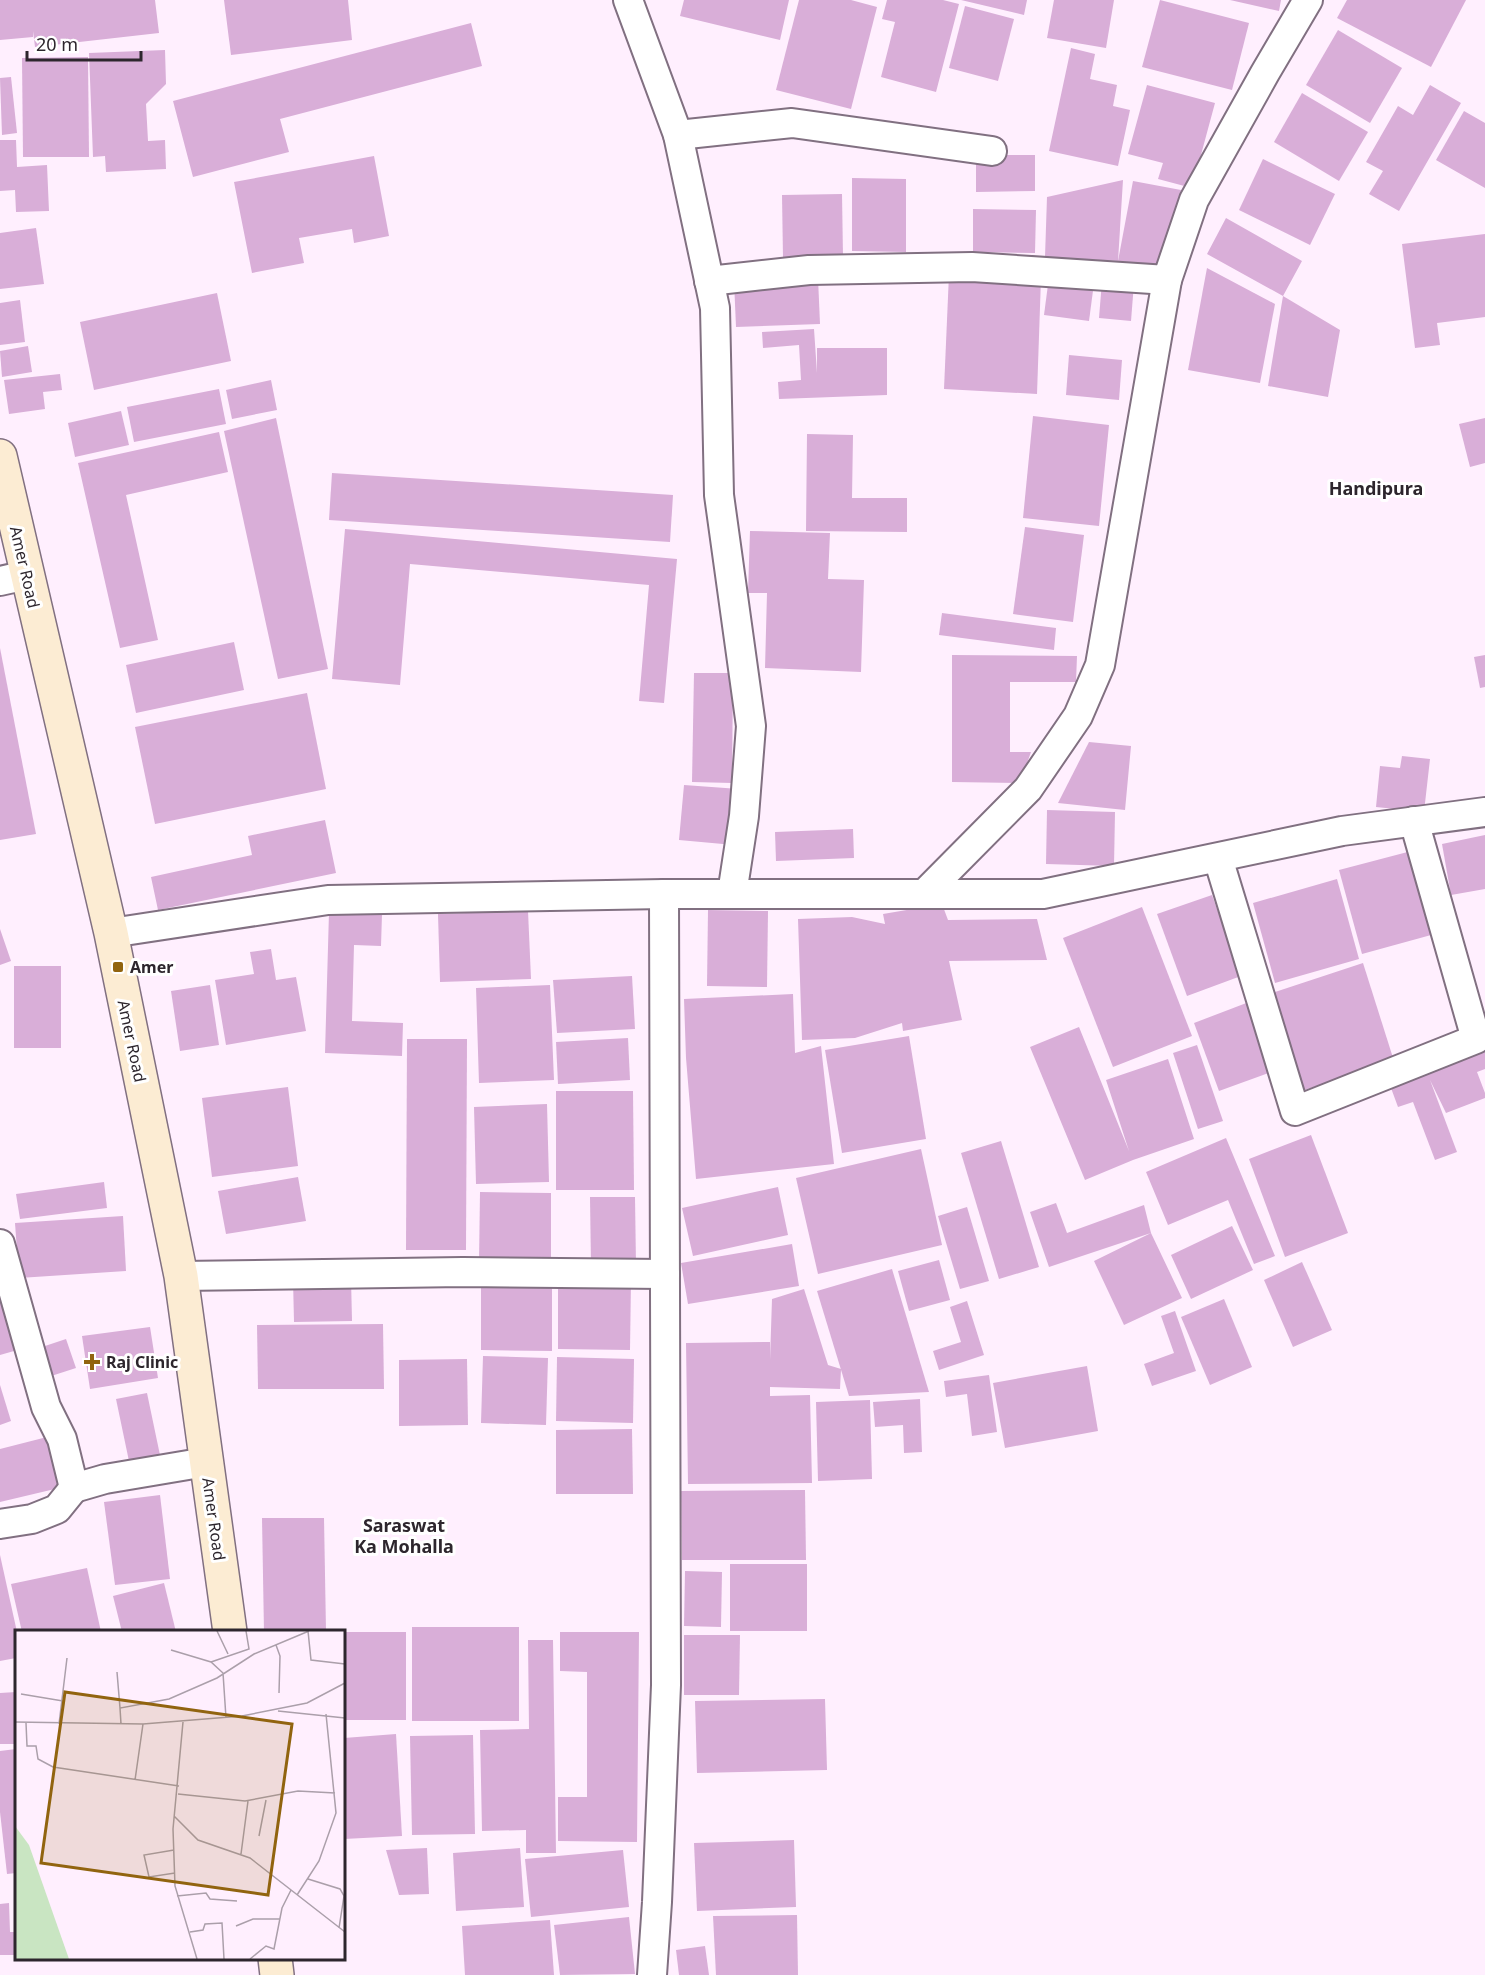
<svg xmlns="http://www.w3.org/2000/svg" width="1485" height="1975" font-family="'Noto Sans',sans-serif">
<rect width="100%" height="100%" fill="#ffeffe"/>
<g fill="#d9aed8">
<polygon points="0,0 155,0 159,33 35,47 33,31 33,37 0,40"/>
<polygon points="224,0 348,0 352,40 231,55"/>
<polygon points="684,0 789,0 780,40 680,16"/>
<polygon points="799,0 851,0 877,7 851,109 776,90"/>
<polygon points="887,0 943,0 959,4 936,92 881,77 895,22 882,19"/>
<polygon points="961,0 1027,0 1024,15"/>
<polygon points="1054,0 1114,0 1106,48 1047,38"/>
<polygon points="1160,0 1249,23 1232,90 1142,67"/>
<polygon points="1230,0 1281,0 1279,11"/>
<polygon points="1347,0 1466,0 1431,67 1337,18"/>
<polygon points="965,6 1014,19 998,81 949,68"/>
<polygon points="471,23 482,66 280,119 289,152 193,177 173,101"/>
<polygon points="1338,30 1402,68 1370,123 1306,85"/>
<polygon points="1071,48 1095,54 1090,79 1117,85 1113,106 1130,110 1118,166 1049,151"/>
<polygon points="165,50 166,84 146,104 148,141 165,140 166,169 106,172 105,156 93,157 89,53"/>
<polygon points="88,57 89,157 23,157 22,58"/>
<polygon points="11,77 17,133 2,135 0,78"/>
<polygon points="1147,85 1215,103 1192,188 1158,179 1163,163 1128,154"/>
<polygon points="1430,85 1461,103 1399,211 1369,194 1383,171 1366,162 1398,106 1413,115"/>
<polygon points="1302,93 1368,132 1339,181 1274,142"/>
<polygon points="1464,111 1485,123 1485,188 1436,160"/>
<polygon points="0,140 16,140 17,167 47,165 49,211 16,212 15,190 0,191"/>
<polygon points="976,155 1035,155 1035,191 976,192"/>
<polygon points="374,156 389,236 354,243 352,229 299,238 304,263 252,273 234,182"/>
<polygon points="1263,159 1335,194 1310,245 1239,210"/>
<polygon points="852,178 906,179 906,252 852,251"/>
<polygon points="1123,180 1118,261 1045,257 1047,197"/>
<polygon points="1133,181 1181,190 1166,271 1118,261"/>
<polygon points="842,194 843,257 783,258 782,195"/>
<polygon points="973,209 1036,210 1035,253 973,252"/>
<polygon points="1226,218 1302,261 1283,296 1340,330 1328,397 1268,386 1283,296 1207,254"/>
<polygon points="36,228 44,284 0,289 0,233"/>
<polygon points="1485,234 1485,317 1437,323 1440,345 1415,348 1402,244"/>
<polygon points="1207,268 1275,304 1260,383 1188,370"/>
<polygon points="949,274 1041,278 1037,394 944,389"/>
<polygon points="1049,277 1094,283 1089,321 1044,315"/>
<polygon points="818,278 820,324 736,327 734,281"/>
<polygon points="1102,281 1134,283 1131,321 1099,318"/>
<polygon points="217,293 231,361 94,390 80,322"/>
<polygon points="20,300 25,342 0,345 0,303"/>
<polygon points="814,329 817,373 817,348 887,348 887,395 779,399 778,382 801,380 799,345 763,348 762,332"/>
<polygon points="28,346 32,372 2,377 0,351"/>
<polygon points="1069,355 1122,360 1119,400 1066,395"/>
<polygon points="60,374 62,390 43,392 45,409 9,414 4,380"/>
<polygon points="271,380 277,410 232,419 226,390"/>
<polygon points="219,389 226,424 134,442 127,407"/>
<polygon points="121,411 129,445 75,457 68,423"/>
<polygon points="1033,416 1109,425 1099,526 1023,518"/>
<polygon points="276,418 328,669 278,679 224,431"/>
<polygon points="1485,418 1485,463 1470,467 1459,424"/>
<polygon points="219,432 228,472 126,495 158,640 120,648 78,463"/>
<polygon points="807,434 853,435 852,498 907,498 907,532 806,531"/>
<polygon points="332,473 673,495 670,542 329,520"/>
<polygon points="1025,527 1084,535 1073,622 1013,614"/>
<polygon points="345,529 677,559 664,703 639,701 649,585 410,564 400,685 332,679"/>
<polygon points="750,531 830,533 828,579 864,580 861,672 765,668 767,593 748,593"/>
<polygon points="942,613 1056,628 1054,650 939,635"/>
<polygon points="234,642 244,690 136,713 126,665"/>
<polygon points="0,648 36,834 0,840"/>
<polygon points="952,655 1077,656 1076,682 1010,682 1010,752 1031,752 1020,783 952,782"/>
<polygon points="1485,655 1485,687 1480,688 1474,657"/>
<polygon points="694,673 733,673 732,783 692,782"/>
<polygon points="307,693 326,789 155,824 135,727"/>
<polygon points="1089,742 1131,746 1125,810 1058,803"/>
<polygon points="1402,756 1430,759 1424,812 1376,807 1380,766 1400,768"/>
<polygon points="684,785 739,789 734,845 679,840"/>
<polygon points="1047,810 1115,812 1114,866 1046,864"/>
<polygon points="325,820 336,873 158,910 151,877 252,855 248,836"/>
<polygon points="853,829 854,858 776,861 775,832"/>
<polygon points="1485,835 1485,889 1451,895 1442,844"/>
<polygon points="1419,849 1442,932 1362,954 1339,870"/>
<polygon points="1337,879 1359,959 1275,983 1253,903"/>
<polygon points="1212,895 1241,976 1187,996 1157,914"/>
<polygon points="942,904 948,920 1037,919 1047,960 949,961 962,1020 903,1031 902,1023 855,1038 802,1040 798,919 852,917 885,924 883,914"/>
<polygon points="1142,907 1192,1036 1113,1067 1063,938"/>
<polygon points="708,910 768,911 767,987 707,986"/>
<polygon points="528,911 531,979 440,982 438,914"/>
<polygon points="329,912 382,914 381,946 354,945 352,1021 403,1023 402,1056 325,1053"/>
<polygon points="0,929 11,961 0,965"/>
<polygon points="271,949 276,980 296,977 306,1031 226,1045 215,980 254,974 250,952"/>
<polygon points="1363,963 1394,1061 1304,1090 1272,993"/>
<rect x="14" y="966" width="47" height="82"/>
<polygon points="632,976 635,1029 557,1033 553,980"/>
<polygon points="210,985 219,1045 180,1051 171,991"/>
<polygon points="550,985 554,1080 479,1083 476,988"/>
<polygon points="793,994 795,1053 821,1046 834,1164 696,1179 686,1058 684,999"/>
<polygon points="1249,1002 1274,1071 1219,1091 1194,1023"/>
<polygon points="1079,1027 1129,1151 1106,1080 1168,1059 1194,1139 1133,1160 1085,1180 1030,1047"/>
<polygon points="909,1036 926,1139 842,1153 825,1050"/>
<polygon points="628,1038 630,1080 558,1084 556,1042"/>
<polygon points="407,1039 467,1039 466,1250 406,1250"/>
<polygon points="1197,1045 1223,1121 1198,1129 1173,1053"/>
<polygon points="1485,1051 1485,1069 1477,1072 1485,1093 1485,1098 1446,1113 1430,1080 1457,1152 1435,1160 1413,1102 1398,1107 1391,1088"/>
<polygon points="288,1087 298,1166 212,1177 202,1098"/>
<polygon points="556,1091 633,1091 634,1190 556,1190"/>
<polygon points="547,1104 549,1182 476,1184 474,1107"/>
<polygon points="1311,1135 1348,1233 1285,1257 1249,1159"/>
<polygon points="1226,1138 1275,1256 1254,1264 1228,1200 1168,1225 1146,1172"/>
<polygon points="1001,1141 1039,1267 999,1279 961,1153"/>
<polygon points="921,1149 942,1245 818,1274 796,1178"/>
<polygon points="298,1177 306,1221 226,1234 218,1191"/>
<polygon points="104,1182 107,1208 20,1219 16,1194"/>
<polygon points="778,1187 788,1235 693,1256 682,1208"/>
<polygon points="480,1192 551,1193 551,1264 479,1263"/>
<polygon points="590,1197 635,1197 636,1266 591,1266"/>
<polygon points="1056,1203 1067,1233 1144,1205 1151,1233 1182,1298 1124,1325 1094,1261 1151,1233 1049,1267 1030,1212"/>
<polygon points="967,1207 989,1281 960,1289 938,1216"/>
<polygon points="123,1216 126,1271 19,1278 15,1223"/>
<polygon points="1232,1226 1253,1270 1191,1299 1171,1255"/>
<polygon points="792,1244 799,1286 688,1304 681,1263"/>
<polygon points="939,1260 950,1300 909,1311 898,1271"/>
<polygon points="1302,1262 1332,1330 1293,1347 1264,1280"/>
<polygon points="892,1269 929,1392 849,1396 817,1291"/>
<polygon points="351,1278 352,1321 294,1322 293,1279"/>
<polygon points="481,1278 552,1278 552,1351 481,1350"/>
<polygon points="558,1278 631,1279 630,1350 558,1349"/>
<polygon points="0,1283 21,1349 0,1355"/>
<polygon points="804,1289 828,1365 841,1369 840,1389 770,1387 770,1396 810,1395 812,1483 688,1484 686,1343 770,1342 770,1360 772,1299"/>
<polygon points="1224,1299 1252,1367 1210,1385 1181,1317"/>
<polygon points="967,1301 984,1355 939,1370 933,1351 961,1342 950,1307"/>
<polygon points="1175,1311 1196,1371 1152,1386 1144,1364 1174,1353 1161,1316"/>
<polygon points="383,1324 384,1389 258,1389 257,1325"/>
<polygon points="150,1327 158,1378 90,1389 82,1336"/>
<polygon points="66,1339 76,1368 45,1378 36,1349"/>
<polygon points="483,1356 548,1358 546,1425 481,1423"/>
<polygon points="557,1357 634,1359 633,1423 556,1421"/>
<polygon points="467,1359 468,1425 399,1426 399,1360"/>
<polygon points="1087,1366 1098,1431 1005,1448 993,1383"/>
<polygon points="989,1375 997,1432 972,1436 967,1394 946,1397 944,1381"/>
<polygon points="0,1385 11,1421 0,1425"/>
<polygon points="147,1393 161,1460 130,1466 116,1399"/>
<polygon points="920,1399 922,1452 904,1453 903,1425 875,1427 873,1402"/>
<polygon points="870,1400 872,1479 818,1481 816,1402"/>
<polygon points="632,1429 633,1494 556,1494 556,1430"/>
<polygon points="47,1437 59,1488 0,1502 0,1449"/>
<polygon points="805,1490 806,1560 682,1560 681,1491"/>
<polygon points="160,1495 170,1579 115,1585 104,1502"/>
<polygon points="262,1518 324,1518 326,1631 264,1632"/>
<polygon points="0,1555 17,1632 16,1658 0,1661"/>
<rect x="730" y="1564" width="77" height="67"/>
<polygon points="87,1568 101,1632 22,1632 11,1584"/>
<polygon points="685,1571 722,1572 721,1627 684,1626"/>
<polygon points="164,1583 176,1632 122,1632 113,1596"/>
<rect x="412" y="1627" width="107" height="94"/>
<rect x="344" y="1632" width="62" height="88"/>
<polygon points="560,1632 639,1632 637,1842 558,1841 558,1797 587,1797 587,1672 560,1671"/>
<polygon points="684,1635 740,1635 739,1695 684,1695"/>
<polygon points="528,1640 553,1640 556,1853 526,1853 526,1830 482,1831 480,1730 529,1729"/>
<polygon points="16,1692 16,1744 0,1744 0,1693"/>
<polygon points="825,1699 827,1770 697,1773 695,1701"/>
<polygon points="396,1734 402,1836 344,1839 344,1738"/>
<polygon points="473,1735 475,1834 412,1835 410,1736"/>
<polygon points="16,1749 16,1873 7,1874 0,1812 0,1751"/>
<polygon points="794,1840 796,1907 697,1911 694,1843"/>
<polygon points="427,1848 429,1894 399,1895 386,1850"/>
<polygon points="520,1848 524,1907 456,1911 453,1853"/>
<polygon points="623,1850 629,1907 531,1917 525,1859"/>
<polygon points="9,1903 10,1932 16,1932 16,1955 0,1955 0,1904"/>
<polygon points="797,1915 798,1975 716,1975 713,1916"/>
<polygon points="629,1917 635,1974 560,1975 554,1925"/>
<polygon points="550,1920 554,1975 465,1975 462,1926"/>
<polygon points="705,1946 709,1975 679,1975 676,1950"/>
</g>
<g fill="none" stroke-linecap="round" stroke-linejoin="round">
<defs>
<g id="street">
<polyline points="628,0 678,135 715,308 719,495 751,726 744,816 732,894"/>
<polyline points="678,135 792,123 992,151"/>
<polyline points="709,281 809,270 972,267 1167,280"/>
<polyline points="0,581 27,575"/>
<polyline points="1218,858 1295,1111 1476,1039 1414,821"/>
<polyline points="924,894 1028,789 1078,716 1100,665 1167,280 1194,200 1265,73 1308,0"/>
<polyline points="111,933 328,900 664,894 1043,894 1342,831 1485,812"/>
<polyline points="0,1244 46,1407 62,1439 74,1488 105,1479 206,1462"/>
<polyline points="181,1276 463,1272 665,1274"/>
<polyline points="0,1524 32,1519 57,1509 74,1488"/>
<polyline points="652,1975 657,1902 666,1685 664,894"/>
</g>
<g id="secondary">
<polyline points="0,456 111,933 181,1276 230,1632"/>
<polyline points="275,1958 277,1975"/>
</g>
</defs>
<use href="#street" stroke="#817081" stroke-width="32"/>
<use href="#secondary" stroke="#817081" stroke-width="36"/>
<use href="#street" stroke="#fff" stroke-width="28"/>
<use href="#secondary" stroke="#fcecd3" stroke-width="33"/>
</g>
<g fill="#91640f" stroke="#fff" stroke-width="2">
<rect x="112" y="961" width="12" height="12" rx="3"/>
<path d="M89 1353h6v6h6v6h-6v6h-6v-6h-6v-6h6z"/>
</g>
<g text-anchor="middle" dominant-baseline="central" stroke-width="6" stroke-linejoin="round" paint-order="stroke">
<g font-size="16" fill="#2d262d" stroke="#fff">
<text transform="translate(25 567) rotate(77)">Amer Road</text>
<text transform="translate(132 1041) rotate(78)">Amer Road</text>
<text transform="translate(214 1519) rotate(82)">Amer Road</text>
</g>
<g font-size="16" font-weight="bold" fill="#2d262d" stroke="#fff" text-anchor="start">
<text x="130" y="967">Amer</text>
<text x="106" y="1362">Raj Clinic</text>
</g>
<g font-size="18" font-weight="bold" fill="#2d262d" stroke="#fff">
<text x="1376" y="488">Handipura</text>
<text x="404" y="1525">Saraswat<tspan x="404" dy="21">Ka Mohalla</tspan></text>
</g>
</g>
<g transform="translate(15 1630)">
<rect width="330" height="330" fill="#ffeffe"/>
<path d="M0 196 14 215 54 329H0Z" fill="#c9e5c2"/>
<path fill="none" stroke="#ab9faa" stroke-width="1.5" d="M202 1 213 24M293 1 296 30 330 34M261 15 265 26 264 63M156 20 196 32 208 43 211 88M196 32 234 19 231 1M102 42 105 78M6 64 48 71M263 81 330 88M0 92 128 94 227 86 292 73 330 53M168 92 158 199 160 256 182 329M11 93 12 116H21L23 129 38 137 164 156M44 94 52 28M106 94 105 78 154 69 202 48 239 24 294 1M120 150 128 94M163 164 230 171 283 161 320 163M159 186 183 210 235 228 330 302M244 206 251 170M159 220 129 225 134 247 160 243M226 224 233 171M293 249 325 259 329 266 324 298M282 265 304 231 321 183 311 84M162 266 191 263 195 269 222 271M221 296 238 289H265M175 302 188 300 190 294 207 293 209 329M235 329 251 316 259 319 267 278 276 260"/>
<path fill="#91640f" fill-opacity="0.15" stroke="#91640f" stroke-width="3" d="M50 62 277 94 253 265 26 233Z"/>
<rect width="330" height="330" fill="none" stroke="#2d262d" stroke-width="3"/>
</g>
<path d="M27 51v9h114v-9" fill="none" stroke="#2d262d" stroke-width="3"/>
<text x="36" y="51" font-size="18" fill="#2d262d" stroke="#ffffff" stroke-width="4.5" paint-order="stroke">20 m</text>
</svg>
